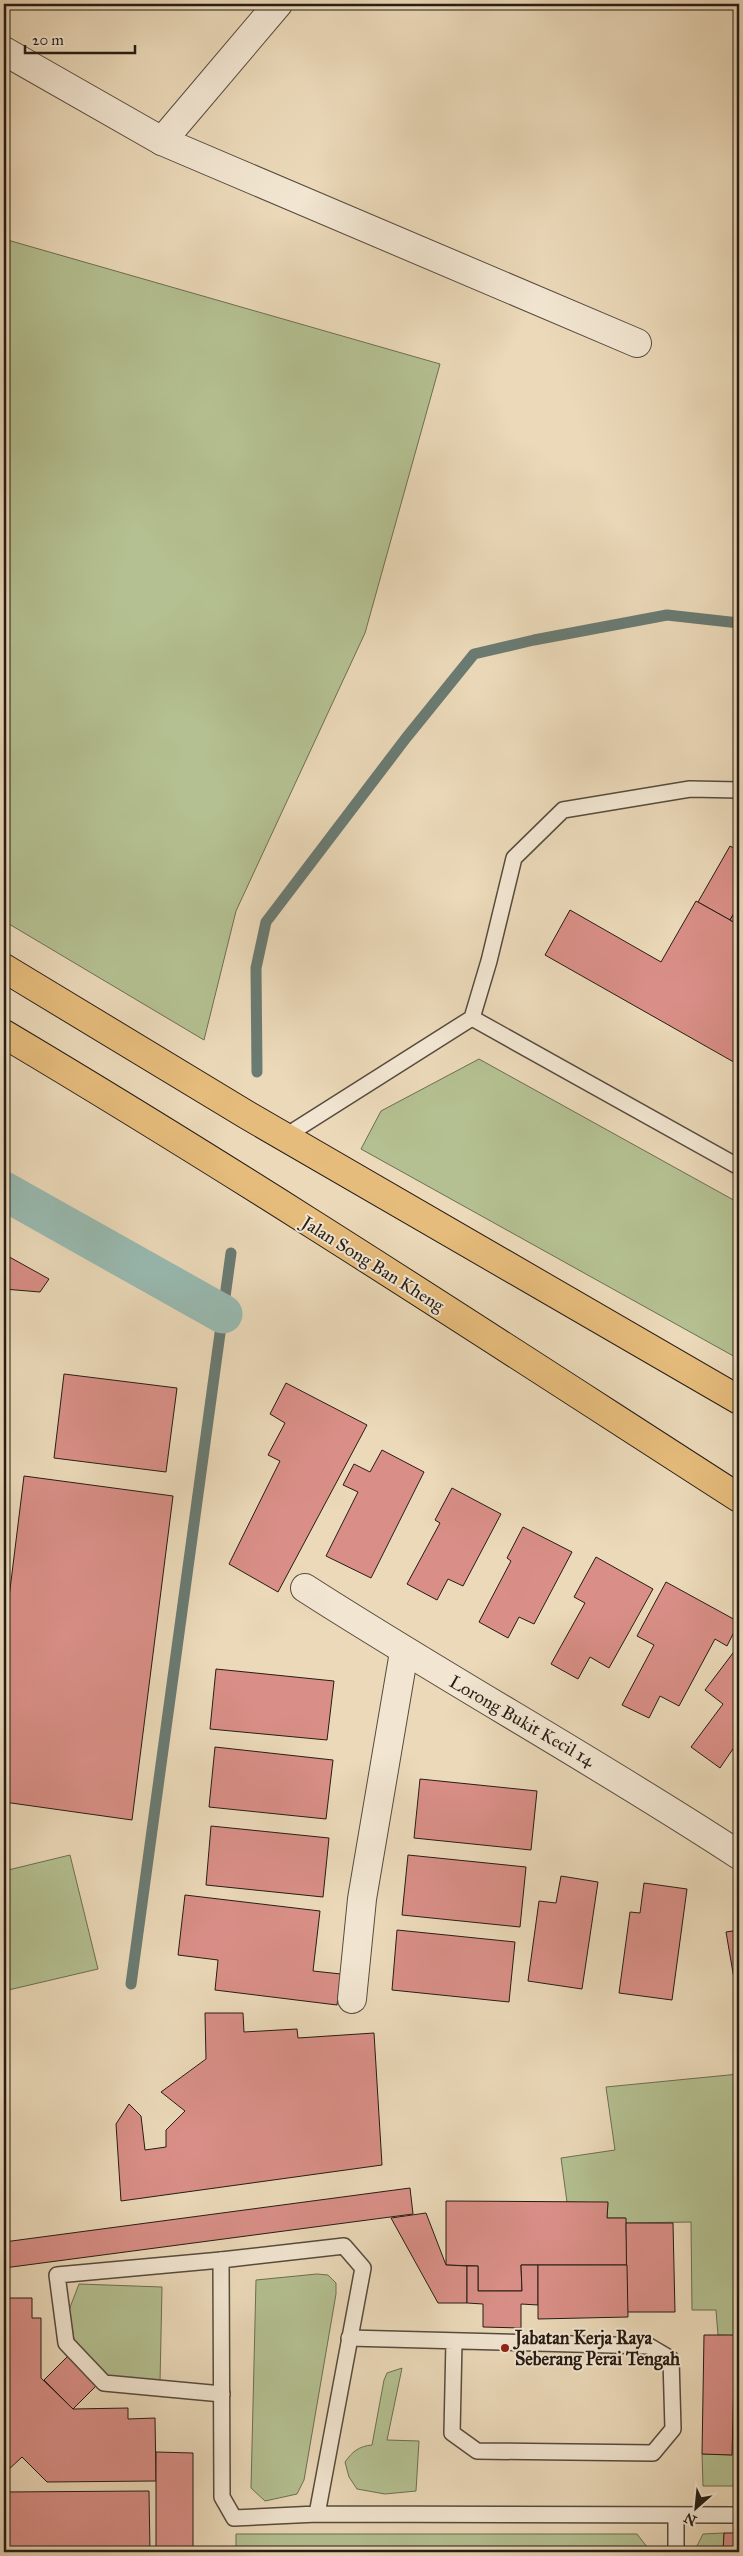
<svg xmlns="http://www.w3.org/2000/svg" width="743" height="2556" font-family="'IM FELL Great Primer',serif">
<rect width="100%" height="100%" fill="#ebd9b9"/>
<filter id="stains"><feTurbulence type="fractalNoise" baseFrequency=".004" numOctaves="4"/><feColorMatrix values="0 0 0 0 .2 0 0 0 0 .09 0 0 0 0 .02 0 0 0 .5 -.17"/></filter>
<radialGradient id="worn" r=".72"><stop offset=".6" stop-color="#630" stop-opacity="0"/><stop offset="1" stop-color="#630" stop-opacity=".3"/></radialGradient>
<g fill="#b4c091" stroke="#6d6e53">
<polygon points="4,239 440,364 365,633 236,911 204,1040 4,921"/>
<polygon points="479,1059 739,1203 739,1356 737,1358 361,1149 381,1111"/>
<polygon points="70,1855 98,1969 4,1991 4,1871"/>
<polygon points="739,2074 739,2486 703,2486 702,2454 732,2455 735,2336 718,2335 716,2310 692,2310 691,2222 626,2223 625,2218 607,2218 608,2203 567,2202 561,2158 615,2150 606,2087"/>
<polygon points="317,2274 328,2275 336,2283 336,2294 304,2480 297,2494 265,2501 251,2488 256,2280"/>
<polygon points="79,2284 162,2287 160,2382 105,2381 75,2346 69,2310"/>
<path d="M402 2368 387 2440 419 2441 416 2491 385 2494 357 2489 349 2477 345 2462C352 2452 359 2446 372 2445L384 2380 387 2373Z"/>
<polygon points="724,2533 723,2552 694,2552 703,2534"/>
<polygon points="236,2534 637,2534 651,2552 236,2552"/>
</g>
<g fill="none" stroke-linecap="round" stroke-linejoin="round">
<g stroke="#6a7b73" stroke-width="11">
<polyline points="257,1072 256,968 266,922 406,738 474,654 534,640 667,615 739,623"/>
<polyline points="131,1984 231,1253"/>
</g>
<polyline stroke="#98bab1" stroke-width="39" points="4,1191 223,1314"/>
</g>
<g fill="#d98f87" stroke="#261c15">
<polygon points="730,846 739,851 739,905 730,920 698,902"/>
<polygon points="696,901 739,925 739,1065 545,955 570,910 661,962"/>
<polygon points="739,905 739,925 730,920"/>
<polygon points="4,1254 49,1279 40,1292 4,1289"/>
<polygon points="64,1374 177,1388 166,1472 54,1458"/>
<polygon points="286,1383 367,1425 278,1592 229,1564 280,1461 268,1455 285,1423 270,1414"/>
<polygon points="382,1450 424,1472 371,1578 326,1556 358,1492 343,1485 354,1464 370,1472"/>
<polygon points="24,1476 173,1496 132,1820 4,1802 4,1638"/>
<polygon points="452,1488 501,1514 463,1586 448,1579 437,1600 407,1584 440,1523 435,1520"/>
<polygon points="523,1527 572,1552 534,1624 519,1617 508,1638 479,1622 511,1561 507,1558"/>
<polygon points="596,1557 653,1589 609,1668 590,1657 578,1679 551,1664 585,1603 574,1597"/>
<polygon points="666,1582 739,1622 727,1646 715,1639 679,1706 660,1696 649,1718 622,1705 654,1645 637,1636"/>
<polygon points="736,1649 739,1651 739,1745 737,1743 720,1768 691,1747 723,1704 705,1690"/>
<polygon points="216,1669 334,1681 327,1740 210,1729"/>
<polygon points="215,1747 333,1760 326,1819 209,1807"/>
<polygon points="420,1779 537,1791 531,1850 414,1838"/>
<polygon points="211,1826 329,1838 323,1897 206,1885"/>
<polygon points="408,1855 526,1867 520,1927 402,1915"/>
<polygon points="561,1876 598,1882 582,1989 528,1981 539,1901 556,1903"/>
<polygon points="644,1883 687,1889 672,2000 619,1993 630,1912 640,1913"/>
<polygon points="185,1895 320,1911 313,1971 341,1974 337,2005 215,1990 218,1960 178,1955"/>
<polygon points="397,1930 515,1942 509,2002 392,1990"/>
<polygon points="739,1930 739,1996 737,1996 726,1932"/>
<polygon points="205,2013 243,2013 244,2032 297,2029 298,2038 374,2033 382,2165 121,2201 116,2124 129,2104 141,2116 145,2150 166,2147 166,2130 185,2111 161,2092 206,2059"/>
<polygon points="410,2188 413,2214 4,2268 4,2242"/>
<polygon points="446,2201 608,2202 607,2218 626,2218 627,2265 521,2265 522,2291 478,2291 478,2266 446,2265"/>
<polygon points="426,2213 446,2265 467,2266 467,2303 438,2303 391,2218"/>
<polygon points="626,2223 673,2223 675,2312 627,2312"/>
<polygon points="521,2265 538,2265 538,2305 521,2304 521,2328 483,2327 483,2304 467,2303 467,2266 478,2266 478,2291 522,2291"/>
<polygon points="538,2265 627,2265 628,2317 538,2319"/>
<polygon points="4,2298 32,2298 32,2318 41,2318 41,2378 73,2409 128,2408 128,2419 155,2418 156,2481 47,2482 22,2457 6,2472 4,2470"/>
<polygon points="704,2335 735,2335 732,2455 702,2454"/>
<polygon points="71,2353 100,2382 73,2409 44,2380"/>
<polygon points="156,2452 193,2453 193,2552 156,2552"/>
<polygon points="149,2491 150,2552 4,2552 4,2492"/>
<polygon points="724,2533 739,2533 739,2552 723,2552"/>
</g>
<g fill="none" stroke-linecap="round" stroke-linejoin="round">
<defs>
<g id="lane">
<polyline points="472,1018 739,1167"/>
<polyline points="284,1137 472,1018 489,961 514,858 563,810 690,789 739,790"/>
<polyline points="221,2260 57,2275 66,2343 104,2383 222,2394"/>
<polyline points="349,2338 649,2346 671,2359 673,2429 653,2453 477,2451 452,2433 454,2341"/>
<polyline points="317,2514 363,2268 344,2246 221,2260 222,2497 234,2518 317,2514 739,2515"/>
<polyline points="676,2516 676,2552"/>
</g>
<g id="street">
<polyline points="4,51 162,141 637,343"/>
<polyline points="162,141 278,4"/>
<path d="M305 1588C448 1680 597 1762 739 1855"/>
<polyline points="352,1999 362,1899 404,1652"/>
</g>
<g id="primary">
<polyline points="4,968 247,1115 739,1400"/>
<path d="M4 1034C253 1182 495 1341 739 1498"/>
</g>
</defs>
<use href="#lane" stroke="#574b3e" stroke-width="18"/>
<use href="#street" stroke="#574b3e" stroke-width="30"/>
<use href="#primary" stroke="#261c15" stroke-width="30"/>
<use href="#lane" stroke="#f2e6d2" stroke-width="15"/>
<use href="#street" stroke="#f2e6d2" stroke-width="28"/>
<use href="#primary" stroke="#e6bc7c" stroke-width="28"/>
</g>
<circle fill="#8f2418" stroke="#f2e6d2" stroke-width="2" cx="505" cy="2348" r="5"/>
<g text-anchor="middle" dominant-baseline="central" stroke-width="4" stroke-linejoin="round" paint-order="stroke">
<g font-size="18" fill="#261c15" stroke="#f2e6d2">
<text transform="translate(373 1264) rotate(32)">Jalan Song Ban Kheng</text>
<text transform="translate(522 1721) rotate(30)">Lorong Bukit Kecil 14</text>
</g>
<g font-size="18" font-weight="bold" fill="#261c15" stroke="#f2e6d2" text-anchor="start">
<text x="515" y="2338">Jabatan Kerja Raya<tspan x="515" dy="21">Seberang Perai Tengah</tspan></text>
</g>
</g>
<rect width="743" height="2556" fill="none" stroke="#ebd9b9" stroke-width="20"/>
<rect x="5" y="5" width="733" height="2546" fill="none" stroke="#261c15" stroke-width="2.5"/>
<rect x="10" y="10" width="723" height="2536" fill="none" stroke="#261c15"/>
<g transform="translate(696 2508) rotate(207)" stroke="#f2e6d2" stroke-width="4" paint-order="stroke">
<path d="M0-4L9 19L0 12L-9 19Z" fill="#261c15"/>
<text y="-8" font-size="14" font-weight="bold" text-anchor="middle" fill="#261c15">N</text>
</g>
<path d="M25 45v8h110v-8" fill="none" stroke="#261c15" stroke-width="2.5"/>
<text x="32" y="45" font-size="15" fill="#261c15" stroke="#f2e6d2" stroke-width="4" paint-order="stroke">20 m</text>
<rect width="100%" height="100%" filter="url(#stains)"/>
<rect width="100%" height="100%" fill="url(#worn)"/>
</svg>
